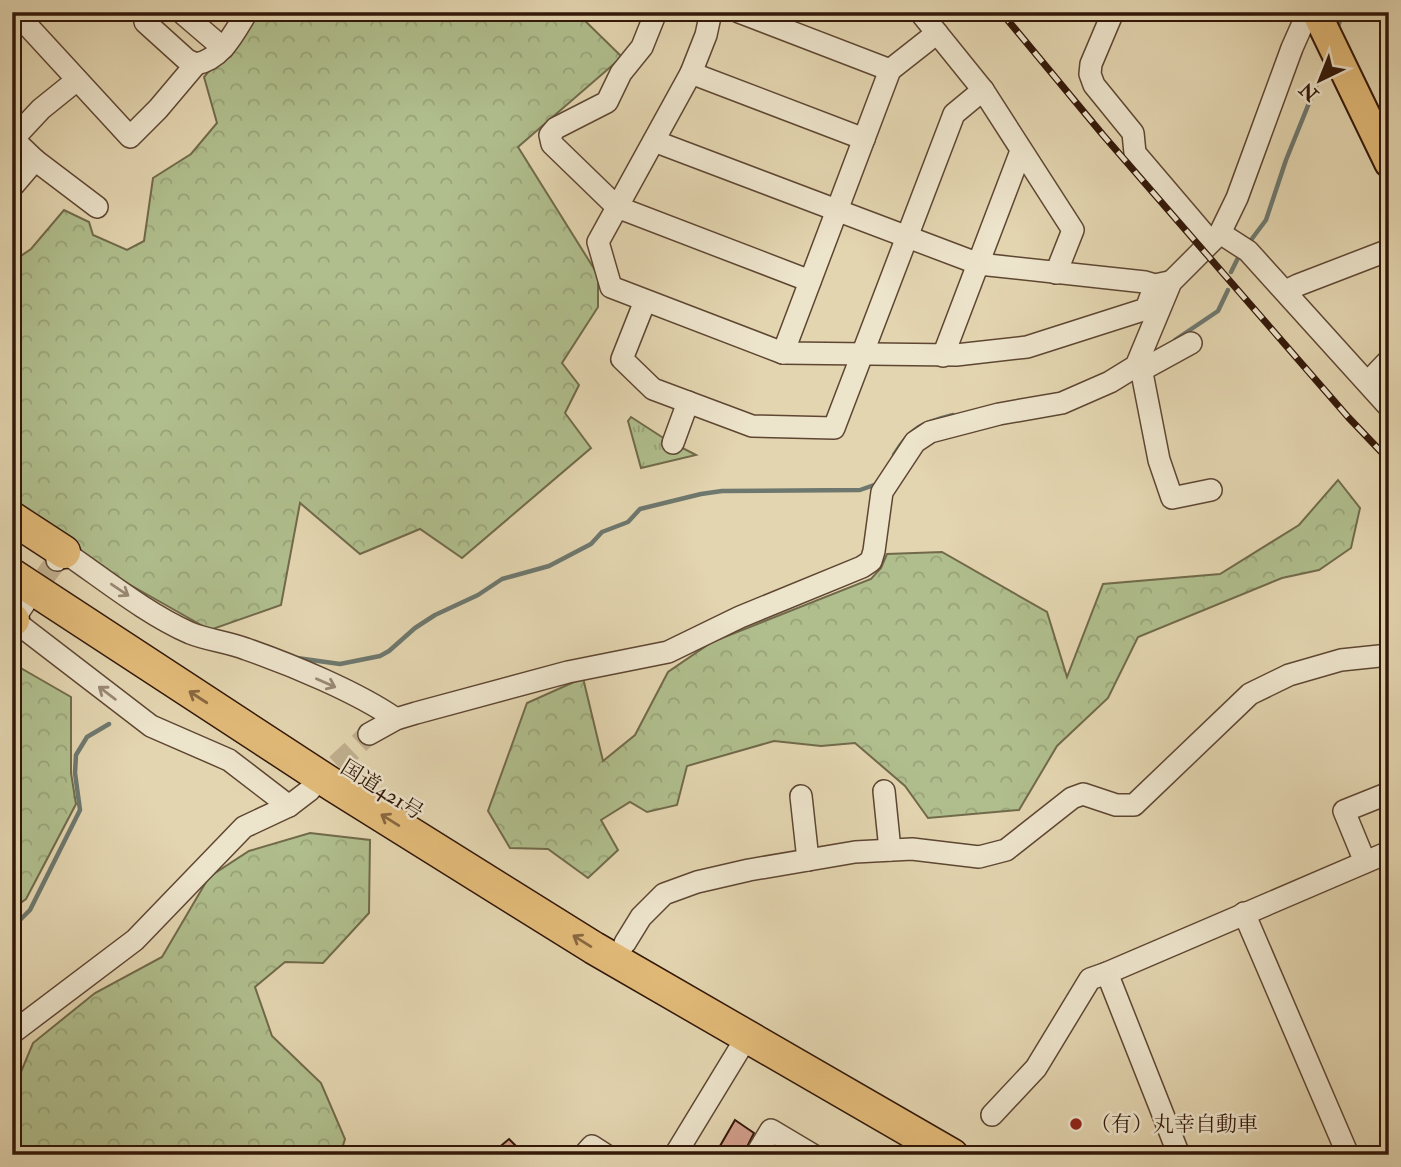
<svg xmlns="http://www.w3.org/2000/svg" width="1401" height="1167" font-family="'IM FELL Double Pica','Noto Serif JP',serif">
<defs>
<pattern id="forest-crowns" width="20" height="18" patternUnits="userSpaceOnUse" patternTransform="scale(1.75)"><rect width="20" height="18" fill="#b0be8d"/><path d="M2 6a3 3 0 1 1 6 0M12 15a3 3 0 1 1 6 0" fill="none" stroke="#98a378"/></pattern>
<pattern id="park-tufts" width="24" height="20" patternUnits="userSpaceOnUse" patternTransform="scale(1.75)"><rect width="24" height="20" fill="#b0be8d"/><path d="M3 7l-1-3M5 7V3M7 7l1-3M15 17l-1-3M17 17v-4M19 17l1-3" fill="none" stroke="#98a378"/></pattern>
</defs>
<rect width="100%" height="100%" fill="#e3d5b0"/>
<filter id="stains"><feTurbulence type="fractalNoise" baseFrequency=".00286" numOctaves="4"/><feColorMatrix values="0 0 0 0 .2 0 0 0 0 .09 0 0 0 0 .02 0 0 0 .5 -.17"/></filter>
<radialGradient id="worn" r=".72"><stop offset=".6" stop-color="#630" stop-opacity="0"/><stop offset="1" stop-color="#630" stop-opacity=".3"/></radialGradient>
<g fill="url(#forest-crowns)" stroke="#716a4a" stroke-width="2">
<polygon points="258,12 576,12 622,57 518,147 598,275 598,307 562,363 579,385 565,413 591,448 462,558 420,529 360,554 300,503 281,605 210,630 63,547 12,513 12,262 31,249 64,210 89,222 93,235 127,250 144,241 153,178 191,154 217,123 204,77"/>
<polygon points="1338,480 1360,508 1351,548 1319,570 1282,578 1138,637 1108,698 1057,746 1019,810 928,818 905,786 855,743 821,746 774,741 687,766 677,805 647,812 630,802 601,820 618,850 588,878 548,849 510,848 488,811 527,703 583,678 603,761 635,735 668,672 712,642 871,579 881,568 887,554 942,552 1047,612 1067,677 1103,584 1220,574 1299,525"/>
<polygon points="12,663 71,697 71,773 76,804 26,899 12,909"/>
<polygon points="310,833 370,840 369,913 323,963 285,962 255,987 272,1036 321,1083 345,1139 340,1155 12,1155 12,1088 16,1084 33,1043 95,993 162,957 209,877 249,851"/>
</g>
<polygon fill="url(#park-tufts)" stroke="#716a4a" stroke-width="2" points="631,417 665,439 696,455 641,468 628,421"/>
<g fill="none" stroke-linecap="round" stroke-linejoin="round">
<g stroke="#6e786e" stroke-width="4.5">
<polyline points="1337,29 1343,12"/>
<polyline points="1248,244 1266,220 1286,160 1326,61"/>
<polyline points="1231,272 1240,254"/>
<polyline points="1175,340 1218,311 1228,290"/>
<path d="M894 455C911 427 922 423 953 415"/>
<polyline points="297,658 340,664 380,656 389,651 415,628 435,615 478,595 502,579 549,566 591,544 602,532 628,522 640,509 701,494 722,491 860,490 877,484"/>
<polyline points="12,928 30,910 80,810 75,773 76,755 87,737 109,724"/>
</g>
</g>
<g fill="#d19d8a" stroke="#321708" stroke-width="2">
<polygon points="735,1120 754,1133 743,1155 734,1155 720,1146"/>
<polygon points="509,1139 525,1155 490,1155"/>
</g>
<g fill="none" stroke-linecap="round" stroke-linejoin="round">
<g stroke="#c0af8e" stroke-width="21" stroke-dasharray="21 10" stroke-linecap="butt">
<polyline points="27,601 57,560"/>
<polyline points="314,786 369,734"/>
</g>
<defs>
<g id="minor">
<polyline points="15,12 130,137 158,109 196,64 187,60 145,22 152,12"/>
<polyline points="181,12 223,48"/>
<polyline points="656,12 642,47 621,73 607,102 556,128 550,135 552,144 617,207 810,281"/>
<polyline points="711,12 706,35 691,73 598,242 611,287 783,353 956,355 1027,347 1146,309 1155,285"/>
<polyline points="739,12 890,70"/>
<polyline points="920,12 983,90 1073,230 1056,273"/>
<polyline points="1113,12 1091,64 1090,74 1094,85 1133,133 1135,153 1210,241"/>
<path d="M196 64C222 59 234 33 247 12"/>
<polyline points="691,73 864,139"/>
<polyline points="77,80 41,109 13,139 35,160 97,207"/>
<polyline points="654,141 979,264 1145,282 1155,285 1169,282"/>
<polyline points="12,187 35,160"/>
<polyline points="1220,233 1248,251 1389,407"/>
<polyline points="1286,291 1298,285 1389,250"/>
<polyline points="645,301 622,359 653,389 752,426 834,428 954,114 983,90"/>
<polyline points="783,353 890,70 937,33"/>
<polyline points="943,356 1021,151"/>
<polyline points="1136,366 1142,373 1159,460 1172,498 1211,490"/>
<polyline points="1140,371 1191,343"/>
<polyline points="1368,382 1389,360"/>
<polyline points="673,443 688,402"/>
<path d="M57 560 64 552C104 579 145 613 190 633 207 640 228 642 246 649 292 665 357 692 396 719"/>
<polyline points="24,604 13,620 151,726 229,760 289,806"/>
<polyline points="369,734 396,719 416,713 568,672 668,652 740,617 862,567 871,561 874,551 882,492 915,442 930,432 999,414 1062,403 1110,382 1136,366 1171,282 1220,233 1237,198 1292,48 1308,12"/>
<polyline points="884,791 890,850"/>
<polyline points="801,796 808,860"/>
<polyline points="1365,862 1344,811 1389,793"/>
<polyline points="1244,913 1348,1155"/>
<polyline points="625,943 641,917 664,894 697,882 749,870 855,852 912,849 979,857 1006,850 1072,798 1083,794 1116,805 1134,805 1250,694 1289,675 1341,660 1389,655"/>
<polyline points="12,1033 135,940 244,827 289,806 310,790"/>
<polyline points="992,1115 1036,1068 1090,979 1107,973"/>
<polyline points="584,1155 592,1146 606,1155"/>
<polyline points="675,1155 748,1035"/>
<polyline points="756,1155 771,1130 813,1155"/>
<polyline points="1179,1155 1107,973 1389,852"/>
</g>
<polyline id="major" points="1316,12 1389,163"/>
<g id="highway">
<polyline points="12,518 64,552"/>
<polyline points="12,575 333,785 594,948 952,1155"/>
<polyline points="12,619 13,620"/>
</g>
</defs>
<use href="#minor" stroke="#5e4632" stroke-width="24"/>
<use href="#major" stroke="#321708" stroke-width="32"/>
<use href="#highway" stroke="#321708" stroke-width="35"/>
<use href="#minor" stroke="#ede4cc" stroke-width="21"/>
<use href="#major" stroke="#e2ba78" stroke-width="28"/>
<use href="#highway" stroke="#e2ba78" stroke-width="32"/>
<defs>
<polyline id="rail" points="1001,12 1103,135 1348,417 1389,460"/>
</defs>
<use href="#rail" stroke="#321708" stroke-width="7"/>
<use href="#rail" stroke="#ede4cc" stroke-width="4.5" stroke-dasharray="13" stroke-linecap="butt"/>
</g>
<defs><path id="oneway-shaft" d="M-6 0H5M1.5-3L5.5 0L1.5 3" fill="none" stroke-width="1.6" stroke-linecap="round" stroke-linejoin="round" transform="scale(1.75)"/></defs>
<g stroke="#998874">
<use href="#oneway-shaft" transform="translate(120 590) rotate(34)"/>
<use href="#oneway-shaft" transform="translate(326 683) rotate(24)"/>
<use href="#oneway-shaft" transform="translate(107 693) rotate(-143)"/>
</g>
<g stroke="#8a6840">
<use href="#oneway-shaft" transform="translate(198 697) rotate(-147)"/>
<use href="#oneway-shaft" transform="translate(390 820) rotate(-148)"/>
<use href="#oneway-shaft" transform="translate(582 941) rotate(-148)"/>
</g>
<circle fill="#8f2418" stroke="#ede4cc" stroke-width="2.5" cx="1076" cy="1124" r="7"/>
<g text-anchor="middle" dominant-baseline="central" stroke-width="5" stroke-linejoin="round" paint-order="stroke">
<g font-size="21" fill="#321708" stroke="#ede4cc">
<text transform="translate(382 790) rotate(32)">国道421号</text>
</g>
<g font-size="21" fill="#321708" stroke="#ede4cc" text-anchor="start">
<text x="1090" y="1124">（有）丸幸自動車</text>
</g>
</g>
<rect width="1401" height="1167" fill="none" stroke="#e3d5b0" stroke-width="42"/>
<rect x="14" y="14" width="1373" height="1139" fill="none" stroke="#321708" stroke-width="3.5"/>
<rect x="21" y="21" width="1359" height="1125" fill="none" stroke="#321708" stroke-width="2"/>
<g transform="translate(1320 80) rotate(223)" stroke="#ede4cc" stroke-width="5" paint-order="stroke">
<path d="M0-5L12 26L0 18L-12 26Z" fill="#321708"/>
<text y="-10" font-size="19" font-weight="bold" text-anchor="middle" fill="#321708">N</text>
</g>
<rect width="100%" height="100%" filter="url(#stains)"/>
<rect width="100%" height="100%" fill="url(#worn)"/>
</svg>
